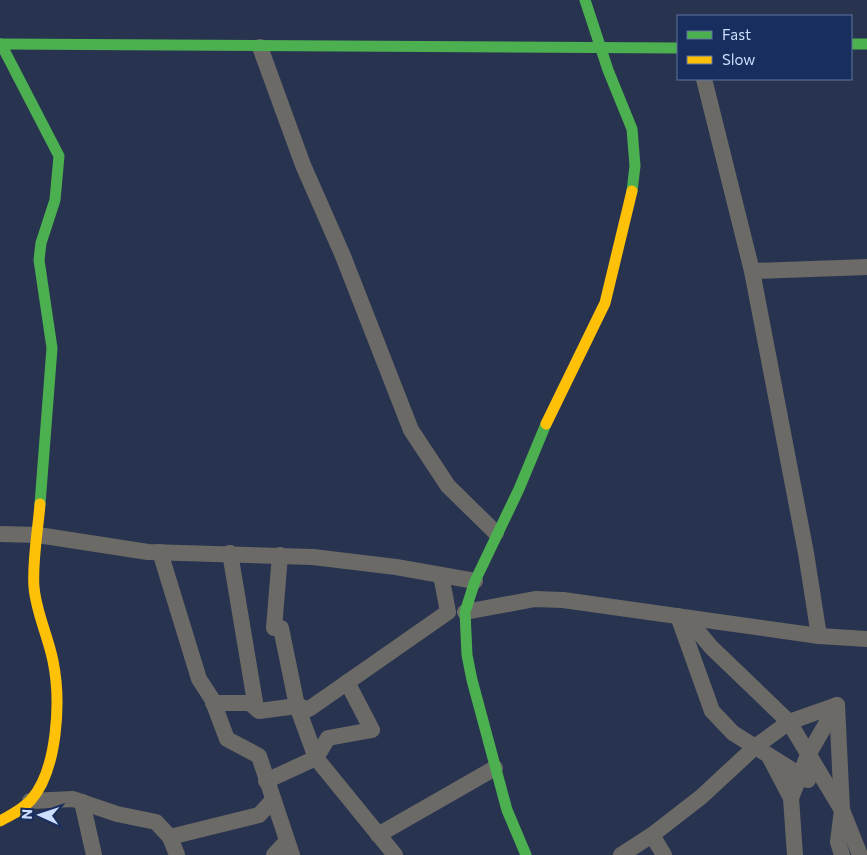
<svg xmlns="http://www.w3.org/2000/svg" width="867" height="855" font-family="Commissioner,sans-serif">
<rect width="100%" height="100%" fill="#28344f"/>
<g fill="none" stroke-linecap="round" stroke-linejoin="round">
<g stroke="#6c6a67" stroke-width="16">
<polyline points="260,47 303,165 343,256 411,430 448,486 496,533"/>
<polyline points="704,79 752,271 806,553 819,636"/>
<polyline points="752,271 867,267"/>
<polyline points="0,534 38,535 148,552 313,557 396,567 475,581"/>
<polyline points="160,552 199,679 212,699 227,739 259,756 292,855"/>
<polyline points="230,553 256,708"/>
<polyline points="465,612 535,599 563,600 819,636 867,639"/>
<polyline points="678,616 712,711 733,733 808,780"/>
<polyline points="687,618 711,647 789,722 842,810 860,855"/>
<polyline points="347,682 372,730 328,738 316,758 395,855"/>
<polyline points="213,703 250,703 259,711 297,706 281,628 274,628 280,555"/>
<polyline points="837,705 842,810 838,842 842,855"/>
<polyline points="769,756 791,798 795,855"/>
<polyline points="266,781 316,758 297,706 309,709 448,612 441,575"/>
<polyline points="30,801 73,799 117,814 156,822 170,837 259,815 272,801"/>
<polyline points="82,802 94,855"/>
<polyline points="378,835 495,768"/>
<polyline points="652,835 664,855"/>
<polyline points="170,837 177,855"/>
<polyline points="274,855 287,841"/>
<polyline points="621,855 652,835 701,797 755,747 789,722 837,705 808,755 791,798"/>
</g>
<g stroke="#4caf50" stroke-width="11">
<polyline points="585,0 608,70 632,129 635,166 632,191"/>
<polyline points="0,44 678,48"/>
<polyline points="1,44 59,156 55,200 41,243 39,260 52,348 40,504"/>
<polyline points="851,44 867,44"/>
<polyline points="526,855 507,810 472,680 467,655 465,612 475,581 519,489 546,424"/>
</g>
<g stroke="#ffc107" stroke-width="11">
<polyline points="546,424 605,303 632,191"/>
<path d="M0 821C11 815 22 810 31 800 58 769 61 700 53 661 48 636 36 612 34 587 32 562 38 530 40 504"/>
</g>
</g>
<rect x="677" y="15" width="175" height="65" fill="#182e5f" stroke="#61749e"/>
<rect x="687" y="31" width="25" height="8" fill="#4caf50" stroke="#61749e"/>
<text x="722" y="40" font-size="15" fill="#cedefd">Fast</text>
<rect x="687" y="56" width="25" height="8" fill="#ffc107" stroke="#61749e"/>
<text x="722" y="65" font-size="15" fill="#cedefd">Slow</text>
<g transform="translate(40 815) rotate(273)" stroke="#182e5f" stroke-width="4" paint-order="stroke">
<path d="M0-4L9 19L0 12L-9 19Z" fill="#cedefd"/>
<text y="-8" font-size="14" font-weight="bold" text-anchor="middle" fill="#cedefd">N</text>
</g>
</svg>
